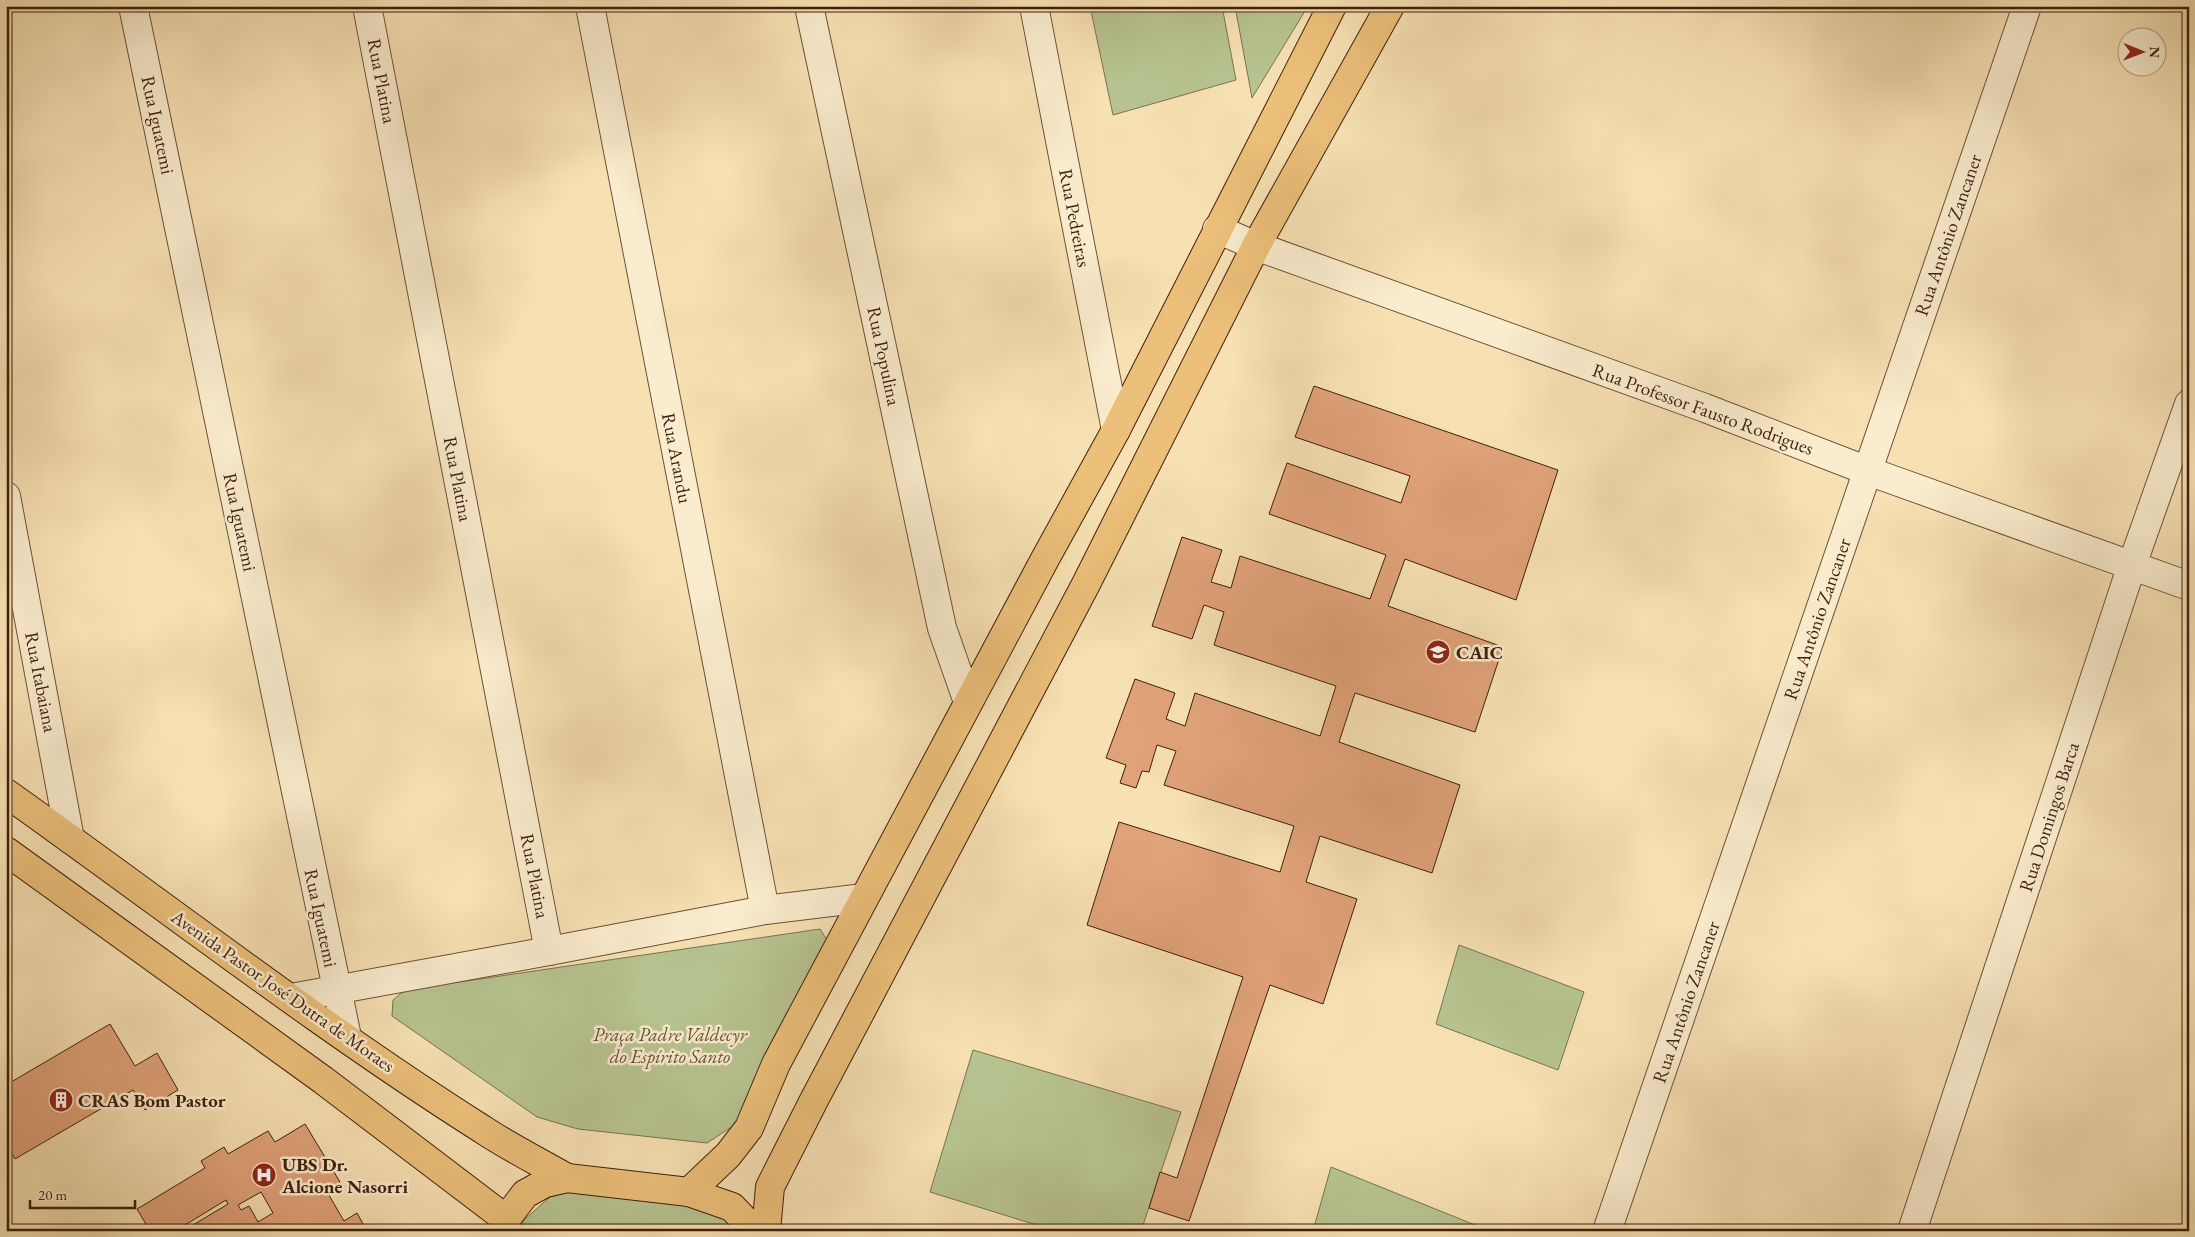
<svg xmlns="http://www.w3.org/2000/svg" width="2195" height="1237" font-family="'EB Garamond',serif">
<rect width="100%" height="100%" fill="#f7e1b3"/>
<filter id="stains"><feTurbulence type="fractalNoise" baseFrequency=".004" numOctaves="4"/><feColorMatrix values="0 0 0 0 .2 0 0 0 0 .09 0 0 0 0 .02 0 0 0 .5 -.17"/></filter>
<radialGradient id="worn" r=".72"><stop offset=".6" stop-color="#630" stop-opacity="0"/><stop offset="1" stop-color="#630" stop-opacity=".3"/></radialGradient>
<g fill="#b7c491" stroke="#7b724f">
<polygon points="1090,6 1222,6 1236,80 1113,115"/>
<polygon points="1235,6 1308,6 1252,98"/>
<polygon points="820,929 827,940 744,1119 707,1143 578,1129 537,1117 392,1016 393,1000 405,990"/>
<polygon points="1459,945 1584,992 1558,1070 1436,1024"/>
<polygon points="973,1050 1181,1112 1141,1231 1056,1231 930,1192"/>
<polygon points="1331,1167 1490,1231 1313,1231"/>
<polygon points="578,1190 690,1204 720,1213 734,1231 518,1231 524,1220 550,1197"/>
</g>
<g fill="#e0a279" stroke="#3f1f0d" fill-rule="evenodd">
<polygon points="1314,386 1558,470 1516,600 1405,559 1388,606 1503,647 1475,732 1355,693 1339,742 1460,785 1432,873 1320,836 1306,882 1357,899 1323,1004 1270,985 1189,1221 1149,1208 1160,1172 1177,1178 1243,977 1087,925 1119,822 1280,872 1294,826 1164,785 1176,751 1157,745 1149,772 1142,771 1136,788 1120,783 1126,765 1106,758 1135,679 1175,693 1166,719 1185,726 1195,693 1320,736 1336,686 1214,645 1224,612 1204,605 1192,639 1152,626 1182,537 1222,550 1211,582 1231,588 1240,556 1370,599 1386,555 1269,514 1287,463 1401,503 1410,476 1295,437"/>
<polygon points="110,1024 135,1066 157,1053 178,1090 145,1110 133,1090 15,1159 6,1143 6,1085"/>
<path d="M305 1124 340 1182 326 1190 344 1221 357 1213 367 1231H183L228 1204 226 1200 175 1231H150L137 1209 205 1168 201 1161 224 1147 228 1154 268 1131 275 1142ZM261 1192 273 1213 258 1222 249 1206 241 1210 238 1205Z"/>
</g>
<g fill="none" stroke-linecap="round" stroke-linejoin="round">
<defs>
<g id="minor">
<polyline points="133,6 347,1037"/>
<polyline points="367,6 549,951"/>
<polyline points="590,6 765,910"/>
<polyline points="809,6 942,628 968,702"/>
<polyline points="1034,6 1116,430"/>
<polyline points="1217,229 1256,246 1705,408 1868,471 2189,586"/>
<polyline points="6,496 70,839"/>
<polyline points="291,998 549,951 765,910 864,898"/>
<polyline points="1607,1231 2027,6"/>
<polyline points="1912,1231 2132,565 2189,404"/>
</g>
<g id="major">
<path d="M6 793C164 905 318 1025 482 1129 509 1147 539 1162 567 1178"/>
<polyline points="6,851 323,1080 506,1219"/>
<polyline points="689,1192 728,1155 749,1128 776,1064 1045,559 1116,430 1332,6"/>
<polyline points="501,1231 506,1219 525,1194 545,1183 567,1178 689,1192 732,1207 755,1231"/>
<polyline points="766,1231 770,1187 813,1102 1086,584 1256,246 1390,6"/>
</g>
</defs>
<use href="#minor" stroke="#6d5036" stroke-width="30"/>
<use href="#major" stroke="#3f1f0d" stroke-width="30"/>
<use href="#minor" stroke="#faecce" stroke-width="28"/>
<use href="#major" stroke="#ecc07a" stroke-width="28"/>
</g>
<defs>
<symbol id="school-disc" viewBox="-11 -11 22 22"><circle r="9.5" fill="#8f2418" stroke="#faecce"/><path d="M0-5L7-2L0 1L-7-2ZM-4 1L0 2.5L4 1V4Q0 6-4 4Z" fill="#fff"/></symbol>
<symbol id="building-disc" viewBox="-11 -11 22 22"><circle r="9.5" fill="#8f2418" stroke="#faecce"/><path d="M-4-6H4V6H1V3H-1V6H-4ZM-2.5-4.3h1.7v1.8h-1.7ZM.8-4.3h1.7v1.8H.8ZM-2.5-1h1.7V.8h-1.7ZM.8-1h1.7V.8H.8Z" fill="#fff"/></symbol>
<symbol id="hospital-disc" viewBox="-11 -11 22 22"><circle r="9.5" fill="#8f2418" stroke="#faecce"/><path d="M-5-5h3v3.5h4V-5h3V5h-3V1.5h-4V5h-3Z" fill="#fff"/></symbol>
</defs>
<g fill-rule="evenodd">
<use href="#school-disc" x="1424" y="638" width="28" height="28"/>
<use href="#building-disc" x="47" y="1086" width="28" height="28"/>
<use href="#hospital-disc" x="250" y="1161" width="28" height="28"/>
</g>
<g text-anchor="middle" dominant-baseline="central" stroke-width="5" stroke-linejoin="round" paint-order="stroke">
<g font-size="19" fill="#3f1f0d" stroke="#faecce">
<text transform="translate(382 81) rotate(79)">Rua Platina</text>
<text transform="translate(158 125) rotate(78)">Rua Iguatemi</text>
<text transform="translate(1075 218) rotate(79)">Rua Pedreiras</text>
<text transform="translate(1948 235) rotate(-71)">Rua Antônio Zancaner</text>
<text transform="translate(884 356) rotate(78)">Rua Populina</text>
<text transform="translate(1703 409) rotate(20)">Rua Professor Fausto Rodrigues</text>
<text transform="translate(677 458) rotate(79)">Rua Arandu</text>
<text transform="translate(458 479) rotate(79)">Rua Platina</text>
<text transform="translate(240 522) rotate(78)">Rua Iguatemi</text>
<text transform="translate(1817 619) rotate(-71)">Rua Antônio Zancaner</text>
<text transform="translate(41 682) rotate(79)">Rua Itabaiana</text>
<text transform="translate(2049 817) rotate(-72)">Rua Domingos Barca</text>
<text transform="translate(535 876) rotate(79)">Rua Platina</text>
<text transform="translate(321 918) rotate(78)">Rua Iguatemi</text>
<text transform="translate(283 991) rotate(35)">Avenida Pastor José Dutra de Moraes</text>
<text transform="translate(1686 1002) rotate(-71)">Rua Antônio Zancaner</text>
</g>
<g font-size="19" font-weight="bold" fill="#3f1f0d" stroke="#faecce" text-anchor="start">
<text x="1456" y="652">CAIC</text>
<text x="78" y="1100">CRAS Bom Pastor</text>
<text x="282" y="1164">UBS Dr.<tspan x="282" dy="22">Alcione Nasorri</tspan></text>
</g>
<g font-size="19" font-style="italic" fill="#635135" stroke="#faecce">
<text x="670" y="1034">Praça Padre Valdecyr<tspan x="670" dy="22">do Espírito Santo</tspan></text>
</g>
</g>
<rect width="2195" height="1237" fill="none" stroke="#f7e1b3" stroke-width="25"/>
<rect x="8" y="8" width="2180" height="1222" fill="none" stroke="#3f1f0d" stroke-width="2.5"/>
<rect x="12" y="12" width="2170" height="1212" fill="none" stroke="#3f1f0d"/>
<g transform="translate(2142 52) rotate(91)"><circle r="24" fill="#faecce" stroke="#af9a81"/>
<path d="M0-4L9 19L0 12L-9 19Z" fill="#8f2418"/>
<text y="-8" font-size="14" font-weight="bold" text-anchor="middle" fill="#3f1f0d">N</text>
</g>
<path d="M30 1200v8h105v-8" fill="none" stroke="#3f1f0d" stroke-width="2.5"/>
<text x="38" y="1200" font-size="15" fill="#3f1f0d" stroke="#faecce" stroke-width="4" paint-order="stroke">20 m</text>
<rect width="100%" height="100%" filter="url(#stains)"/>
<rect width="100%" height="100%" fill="url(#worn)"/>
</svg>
